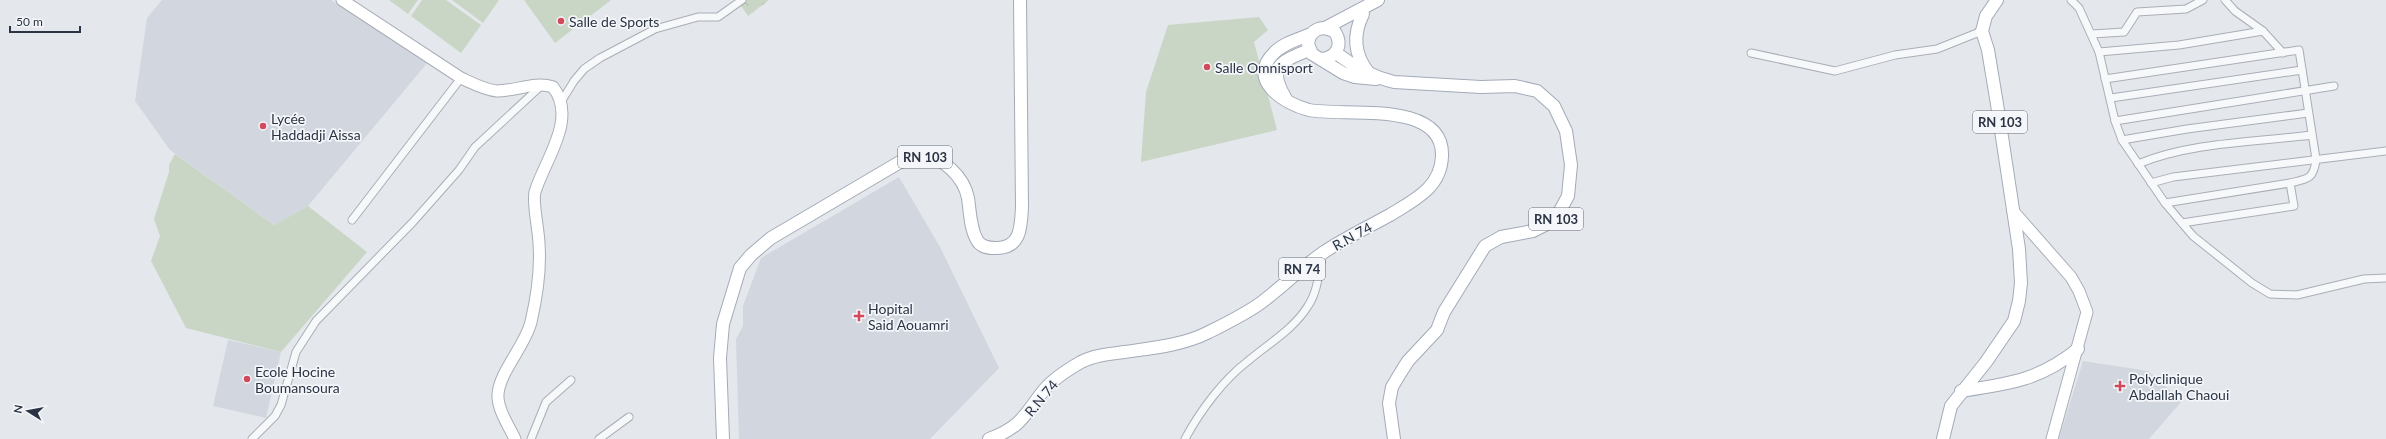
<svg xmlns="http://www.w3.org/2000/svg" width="2386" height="439" font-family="Lato,sans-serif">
<defs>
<pattern id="park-crowns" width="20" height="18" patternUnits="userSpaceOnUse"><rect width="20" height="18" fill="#c9d6c5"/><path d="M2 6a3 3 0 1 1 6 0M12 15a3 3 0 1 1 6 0" fill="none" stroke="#adb8ab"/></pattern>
</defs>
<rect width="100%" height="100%" fill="#e4e7ec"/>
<g fill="#d2d6de">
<polygon points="162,0 331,0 428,62 308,206 274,225 170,150 135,101 147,18"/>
<polygon points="899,177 940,247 999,368 930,439 739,439 736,339 743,326 743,306 761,258"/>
<polygon points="228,340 281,352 266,418 213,406"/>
<polygon points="2083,361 2148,371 2182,401 2149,439 2059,439"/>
</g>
<g fill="#c9d6c5">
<polygon points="389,0 418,0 408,14"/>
<polygon points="422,0 446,0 481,25 461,53 411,16"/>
<polygon points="452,0 499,0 483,23"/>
<polygon points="524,0 611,0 555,43"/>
<polygon points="1259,17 1268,30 1254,42 1277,130 1141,162 1146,92 1168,25"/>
<polygon points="175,154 274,225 308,206 367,252 281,352 186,328 151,261 160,236 154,219 169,172 169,165"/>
</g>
<polygon fill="url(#park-crowns)" points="737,0 769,0 748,16"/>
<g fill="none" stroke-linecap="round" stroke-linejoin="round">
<defs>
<g id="street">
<polyline points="2071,0 2079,8 2099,52 2115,121 2122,140 2165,203 2193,236 2252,283 2270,294 2297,295 2364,279 2386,278"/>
<polyline points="2225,0 2235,11 2263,31 2283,53"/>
<polyline points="2092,34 2124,32 2137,12 2186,9 2203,0"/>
<polyline points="2099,52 2179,45 2263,31"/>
<polyline points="1751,53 1835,71 1895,55 1937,49 1982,31"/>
<path d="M2105 79 2299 50 2316 159C2314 179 2308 179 2290 183L2165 203"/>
<polyline points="2111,98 2302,70"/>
<polyline points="561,102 574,81 584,69 600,58 655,29 698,17 718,17 742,0"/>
<polyline points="2115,121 2334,86"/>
<polyline points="2122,140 2187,129 2308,113"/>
<path d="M2138 164C2191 142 2256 142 2312 135"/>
<polyline points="2151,183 2173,177 2386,151"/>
<polyline points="352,220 461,78"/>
<polyline points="2182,223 2294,206 2290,183"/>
<polyline points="252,439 275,416 281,405 296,352 316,321 413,222 459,170 475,147 542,85"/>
<polyline points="531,439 546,402 571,380"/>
<polyline points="599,439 629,417"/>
<path d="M1185 439C1200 411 1223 380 1248 361 1269 343 1293 330 1308 306 1318 291 1319 271 1323 253"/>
</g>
<g id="secondary">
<path d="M342 0 461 78C472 83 485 90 497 91 516 91 535 81 553 87 578 119 544 161 535 192 532 201 539 232 539 244 541 270 537 296 531 322 525 346 500 371 498 394 497 409 509 426 515 439"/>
<polyline points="2013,211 2071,277 2079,291 2087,312 2052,439"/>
</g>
<g id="primary">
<path d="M1363 14C1353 34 1354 54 1368 72"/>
<polyline points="1325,28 1378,0"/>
<path d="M1336 53C1353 66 1373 77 1394 82L1481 87 1515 86 1537 91 1554 106 1566 131 1571 165 1568 196 1555 220 1533 231 1501 237 1485 246 1444 312 1437 330 1408 361 1401 372 1392 387 1389 403 1394 439"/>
<path d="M1321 59C1337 58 1343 45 1335 32 1322 24 1310 29 1308 44L1312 54 1343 73 1355 77 1376 79"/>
<path d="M1286 99C1267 67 1279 62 1309 50"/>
<path d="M1961 391C2009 384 2040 380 2078 349"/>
<path d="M723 439 720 358 723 324 740 268 751 255 771 238 900 162C907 161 914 158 921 157 943 155 964 178 968 198 970 211 970 228 977 240 980 246 988 248 995 248 1021 249 1021 227 1022 207L1020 0"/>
<path d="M989 439C1022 427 1024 415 1044 390 1054 378 1067 370 1081 362 1094 355 1110 354 1125 352 1152 348 1183 345 1207 333 1225 324 1246 314 1262 302 1283 286 1302 267 1324 252 1345 238 1368 227 1390 215 1414 200 1441 188 1442 156 1444 99 1343 117 1309 110 1285 104 1246 80 1274 53 1283 43 1299 39 1311 34"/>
<polyline points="1943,439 1951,406 1986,362 2014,321 2019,301 2021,283 2019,249 1997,104 1988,50 1982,31 1986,16 1997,0"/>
</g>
</defs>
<use href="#street" stroke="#a9aeb7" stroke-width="9"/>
<use href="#secondary" stroke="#a9aeb7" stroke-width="13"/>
<use href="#primary" stroke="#a3abb8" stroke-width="14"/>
<use href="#street" stroke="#f7f8fa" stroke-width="7"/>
<use href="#secondary" stroke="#fff" stroke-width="11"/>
<use href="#primary" stroke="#fff" stroke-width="12"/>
</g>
<g fill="#d1495b" stroke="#f4f6f9" stroke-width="1.5">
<circle cx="561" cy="21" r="4"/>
<circle cx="1207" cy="67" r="4"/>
<circle cx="263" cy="126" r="4"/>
<path d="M857 310h4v4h4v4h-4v4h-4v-4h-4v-4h4z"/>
<circle cx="247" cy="379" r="4"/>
<path d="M2118 380h4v4h4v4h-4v4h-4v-4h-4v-4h4z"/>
</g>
<g text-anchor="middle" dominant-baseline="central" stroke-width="3.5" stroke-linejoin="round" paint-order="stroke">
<g fill="#f4f6f9" stroke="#676e7b" stroke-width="1">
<rect x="1973" y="111" width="54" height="22" rx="3"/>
<rect x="898" y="146" width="54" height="22" rx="3"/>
<rect x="1529" y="208" width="54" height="22" rx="3"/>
<rect x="1279" y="258" width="46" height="22" rx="3"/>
</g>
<g font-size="13" font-weight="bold" fill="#2b3445">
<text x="2000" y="122">RN 103</text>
<text x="925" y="157">RN 103</text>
<text x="1556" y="219">RN 103</text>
<text x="1302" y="269">RN 74</text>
</g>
<g font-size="14" fill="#2b3445" stroke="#f4f6f9" text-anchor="start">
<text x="569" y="21">Salle de Sports</text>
<text x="1215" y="67">Salle Omnisport</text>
<text x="271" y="118">Lycée<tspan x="271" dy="16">Haddadji Aissa</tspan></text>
<text x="868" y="308">Hopital<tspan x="868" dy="16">Said Aouamri</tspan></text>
<text x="255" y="371">Ecole Hocine<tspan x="255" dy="16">Boumansoura</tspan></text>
<text x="2129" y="378">Polyclinique<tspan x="2129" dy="16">Abdallah Chaoui</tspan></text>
</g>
<g font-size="14" fill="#2b3445" stroke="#f4f6f9">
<text transform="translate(1352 236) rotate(-29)">R.N 74</text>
<text transform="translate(1041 398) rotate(-50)">R.N 74</text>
</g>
</g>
<g transform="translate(28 411) rotate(281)" stroke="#f4f6f9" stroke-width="3" paint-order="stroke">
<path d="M0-3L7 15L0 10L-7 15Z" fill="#2b3445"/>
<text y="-6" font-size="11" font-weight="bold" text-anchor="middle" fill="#2b3445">N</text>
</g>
<path d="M10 26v6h70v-6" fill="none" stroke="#2b3445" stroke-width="2"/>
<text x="16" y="26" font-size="12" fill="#2b3445" stroke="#f4f6f9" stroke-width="3" paint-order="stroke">50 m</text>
</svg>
